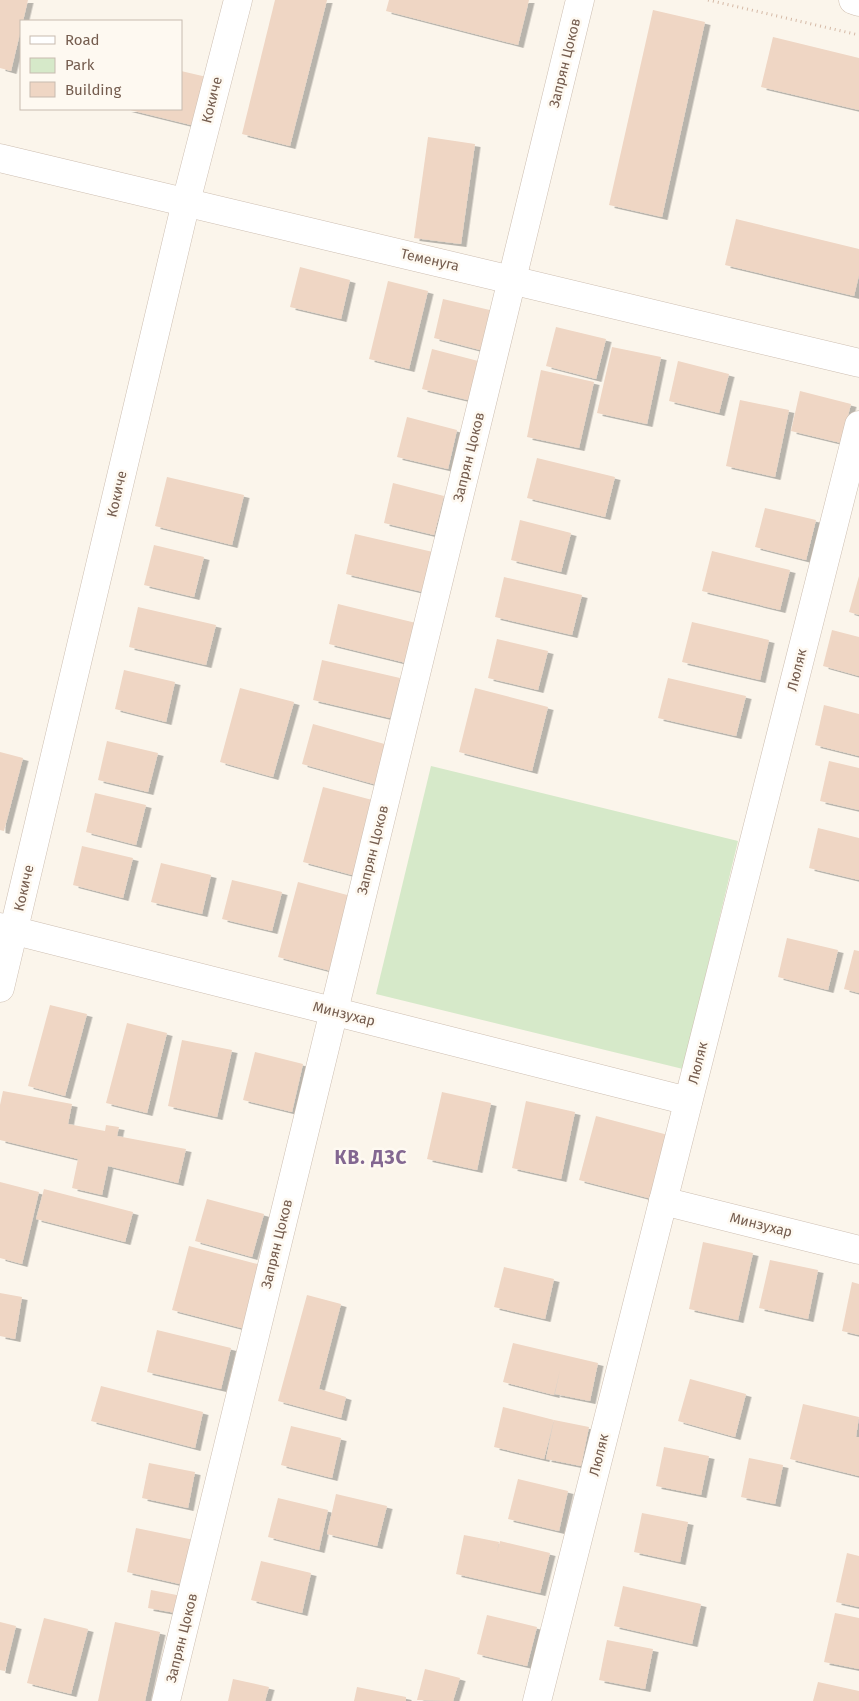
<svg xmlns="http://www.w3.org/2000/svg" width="859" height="1701" font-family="'Fira Sans',sans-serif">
<defs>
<filter id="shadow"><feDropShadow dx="5.5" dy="3" stdDeviation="0" flood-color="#0004"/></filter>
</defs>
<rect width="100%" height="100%" fill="#fbf5eb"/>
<polygon fill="#d6e9c9" points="431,766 738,841 683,1069 376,994"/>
<g fill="#efd6c4" filter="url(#shadow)">
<polygon points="0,0 28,0 11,71 0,68"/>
<polygon points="275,0 327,0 290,146 242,134"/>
<polygon points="389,0 529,0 518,45 386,11"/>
<polygon points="653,10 705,22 662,217 609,205"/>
<polygon points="773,37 859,58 859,110 761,87"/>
<polygon points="181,71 211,78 199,127 126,109 181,109"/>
<polygon points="428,137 475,144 461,244 414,238"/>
<polygon points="736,219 859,249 859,275 854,296 725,265"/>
<polygon points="300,267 350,280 341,319 290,307"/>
<polygon points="388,281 428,291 409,369 369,359"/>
<polygon points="443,299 494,311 484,351 434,338"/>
<polygon points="556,327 606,339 596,379 546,366"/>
<polygon points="612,347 661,357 647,424 597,413"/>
<polygon points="432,349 482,362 472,401 422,389"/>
<polygon points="678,361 729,374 719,413 669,401"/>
<polygon points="541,370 594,382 579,448 527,437"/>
<polygon points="800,391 851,404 841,443 791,431"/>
<polygon points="740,400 789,410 775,477 726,466"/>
<polygon points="407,417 457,430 448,469 397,457"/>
<polygon points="537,458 615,477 605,517 527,498"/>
<polygon points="167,477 244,495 232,545 155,526"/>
<polygon points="393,483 444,496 434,535 384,523"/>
<polygon points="765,508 816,520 806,560 755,547"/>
<polygon points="520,520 571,533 561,572 511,560"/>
<polygon points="355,534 433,552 423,592 346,574"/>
<polygon points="154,545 204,557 194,597 144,585"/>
<polygon points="712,551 790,570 780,610 702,591"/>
<polygon points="859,576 859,615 849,612"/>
<polygon points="504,577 582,595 572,635 495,617"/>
<polygon points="338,604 416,623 406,663 329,644"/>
<polygon points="138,607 216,625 206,665 129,647"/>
<polygon points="692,622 769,640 760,680 682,662"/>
<polygon points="832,630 859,637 859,676 823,666"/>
<polygon points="497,639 548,651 538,690 488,678"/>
<polygon points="322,660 400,678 390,718 313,700"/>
<polygon points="124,670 175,682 166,722 115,709"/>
<polygon points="668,678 746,696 736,736 658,718"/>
<polygon points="240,688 294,702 273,777 220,762"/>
<polygon points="475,688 548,707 532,771 459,752"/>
<polygon points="824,705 859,714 859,756 815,745"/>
<polygon points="313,724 388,745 377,785 302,764"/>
<polygon points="107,741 158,753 148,792 98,780"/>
<polygon points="0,752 23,758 4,831 0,830"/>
<polygon points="829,761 859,768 859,810 820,801"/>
<polygon points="323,787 376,801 356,876 303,862"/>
<polygon points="95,793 146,805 136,845 86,832"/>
<polygon points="818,828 859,838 859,880 809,868"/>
<polygon points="82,846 133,858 123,898 73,885"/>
<polygon points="161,863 211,875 202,914 151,902"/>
<polygon points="232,880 282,892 272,931 222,919"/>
<polygon points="298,882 351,896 331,971 278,957"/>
<polygon points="787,938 838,950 828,990 778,977"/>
<polygon points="854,950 859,951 859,993 844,989"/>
<polygon points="50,1005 87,1014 65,1096 28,1086"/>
<polygon points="127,1023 167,1033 147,1113 106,1103"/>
<polygon points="182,1040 232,1050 217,1117 168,1106"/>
<polygon points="255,1052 303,1064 292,1112 243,1100"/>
<polygon points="3,1091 72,1104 68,1124 105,1131 106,1125 119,1127 117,1136 186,1149 178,1183 108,1166 102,1195 72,1188 78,1159 0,1140 0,1105"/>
<polygon points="442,1092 491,1103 477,1170 427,1159"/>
<polygon points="526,1101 575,1112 561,1179 512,1168"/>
<polygon points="596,1116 668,1135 652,1199 579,1180"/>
<polygon points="0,1182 39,1192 22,1264 0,1258"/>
<polygon points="44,1189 133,1212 125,1242 36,1219"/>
<polygon points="207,1199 264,1214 252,1257 195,1241"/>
<polygon points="703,1242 753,1253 738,1320 689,1309"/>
<polygon points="189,1246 261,1265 245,1329 172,1310"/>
<polygon points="770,1260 818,1270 808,1319 759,1308"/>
<polygon points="504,1267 554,1279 545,1319 494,1307"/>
<polygon points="852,1282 859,1284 859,1335 842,1331"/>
<polygon points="0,1293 22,1297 15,1339 0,1336"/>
<polygon points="307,1295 341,1304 319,1389 346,1397 341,1418 278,1401"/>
<polygon points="157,1330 231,1348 221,1389 147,1372"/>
<polygon points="513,1343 598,1363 590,1401 555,1394 560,1370 554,1395 503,1382"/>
<polygon points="690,1379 746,1394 735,1437 678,1421"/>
<polygon points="101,1386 203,1412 195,1448 91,1421"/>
<polygon points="803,1404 859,1417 856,1437 859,1437 859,1476 790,1459"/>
<polygon points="503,1407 554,1420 544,1459 494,1447"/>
<polygon points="554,1420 589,1427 581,1466 546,1459"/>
<polygon points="291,1426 341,1438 332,1478 281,1465"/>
<polygon points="664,1447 709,1456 701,1495 656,1486"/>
<polygon points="749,1458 783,1465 775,1504 741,1497"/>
<polygon points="149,1463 195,1472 188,1508 142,1498"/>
<polygon points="518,1479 568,1491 559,1531 508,1519"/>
<polygon points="336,1494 387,1506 377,1546 327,1534"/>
<polygon points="278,1498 328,1510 319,1550 268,1537"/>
<polygon points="642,1513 688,1522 680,1562 634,1552"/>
<polygon points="136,1528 194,1540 184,1585 127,1572"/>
<polygon points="464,1535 499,1542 497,1552 500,1541 550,1553 540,1593 456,1574"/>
<polygon points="847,1553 859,1556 859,1607 836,1602"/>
<polygon points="261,1561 311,1573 302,1613 251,1600"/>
<polygon points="623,1586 701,1604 692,1644 614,1626"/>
<polygon points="151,1590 187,1597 181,1614 148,1608"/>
<polygon points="835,1613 859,1618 859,1669 824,1662"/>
<polygon points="487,1615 537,1627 527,1666 477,1654"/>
<polygon points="44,1618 88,1629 71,1694 27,1683"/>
<polygon points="0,1622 16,1626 5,1671 0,1670"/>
<polygon points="115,1622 160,1632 145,1701 98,1701"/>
<polygon points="607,1640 653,1649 645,1689 599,1680"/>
<polygon points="425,1669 460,1678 453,1701 417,1700"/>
<polygon points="233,1679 269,1687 265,1701 228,1701"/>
<polygon points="818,1682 859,1691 859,1701 813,1701"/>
<polygon points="357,1687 406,1697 406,1701 354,1701"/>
</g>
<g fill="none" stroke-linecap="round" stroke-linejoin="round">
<defs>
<g id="street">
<polyline points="0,158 859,363"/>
<polyline points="0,927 688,1101"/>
<polyline points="0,988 186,202 238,0"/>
<polyline points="663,1201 859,1250"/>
<polyline points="166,1701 580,0"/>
<polyline points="537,1701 859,425"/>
</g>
<polyline id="secondary" points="853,0 859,2"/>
</defs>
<use href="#street" stroke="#cdbeb1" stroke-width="29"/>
<use href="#secondary" stroke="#d0beae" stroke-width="29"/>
<polyline stroke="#d5b9a6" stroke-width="3" stroke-dasharray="1 4" stroke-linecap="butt" points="708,0 859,35"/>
<use href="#street" stroke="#fff" stroke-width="28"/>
<use href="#secondary" stroke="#fff" stroke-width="28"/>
</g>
<g text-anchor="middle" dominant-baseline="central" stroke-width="5" stroke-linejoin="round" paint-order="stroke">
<g font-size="14" fill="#755d4f" stroke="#fef9f1">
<text transform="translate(565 63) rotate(-76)">Запрян Цоков</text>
<text transform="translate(212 100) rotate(-76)">Кокиче</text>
<text transform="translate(430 260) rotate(13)">Теменуга</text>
<text transform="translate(469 457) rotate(-76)">Запрян Цоков</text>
<text transform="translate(117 494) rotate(-77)">Кокиче</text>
<text transform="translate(797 670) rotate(-76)">Люляк</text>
<text transform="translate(373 850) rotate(-76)">Запрян Цоков</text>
<text transform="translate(24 888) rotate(-77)">Кокиче</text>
<text transform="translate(344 1014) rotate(14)">Минзухар</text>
<text transform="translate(698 1063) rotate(-76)">Люляк</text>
<text transform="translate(761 1225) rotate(14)">Минзухар</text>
<text transform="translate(277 1244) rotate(-76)">Запрян Цоков</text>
<text transform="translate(599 1455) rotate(-76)">Люляк</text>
<text transform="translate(182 1638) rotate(-76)">Запрян Цоков</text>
</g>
<g font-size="19" font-weight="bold" letter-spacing="1" fill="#836791" stroke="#fef9f1">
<text x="371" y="1157">КВ. ДЗС</text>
</g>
</g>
<rect x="20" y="20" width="162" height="90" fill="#fef9f1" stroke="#c7bbb0"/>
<rect x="30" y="36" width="25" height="8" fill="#ffffff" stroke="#c7bbb0"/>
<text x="65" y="45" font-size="15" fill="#755d4f">Road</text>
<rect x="30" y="58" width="25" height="15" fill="#d6e9c9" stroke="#c7bbb0"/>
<text x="65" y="70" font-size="15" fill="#755d4f">Park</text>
<rect x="30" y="82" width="25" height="15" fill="#efd6c4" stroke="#c7bbb0"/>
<text x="65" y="95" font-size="15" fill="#755d4f">Building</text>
</svg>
